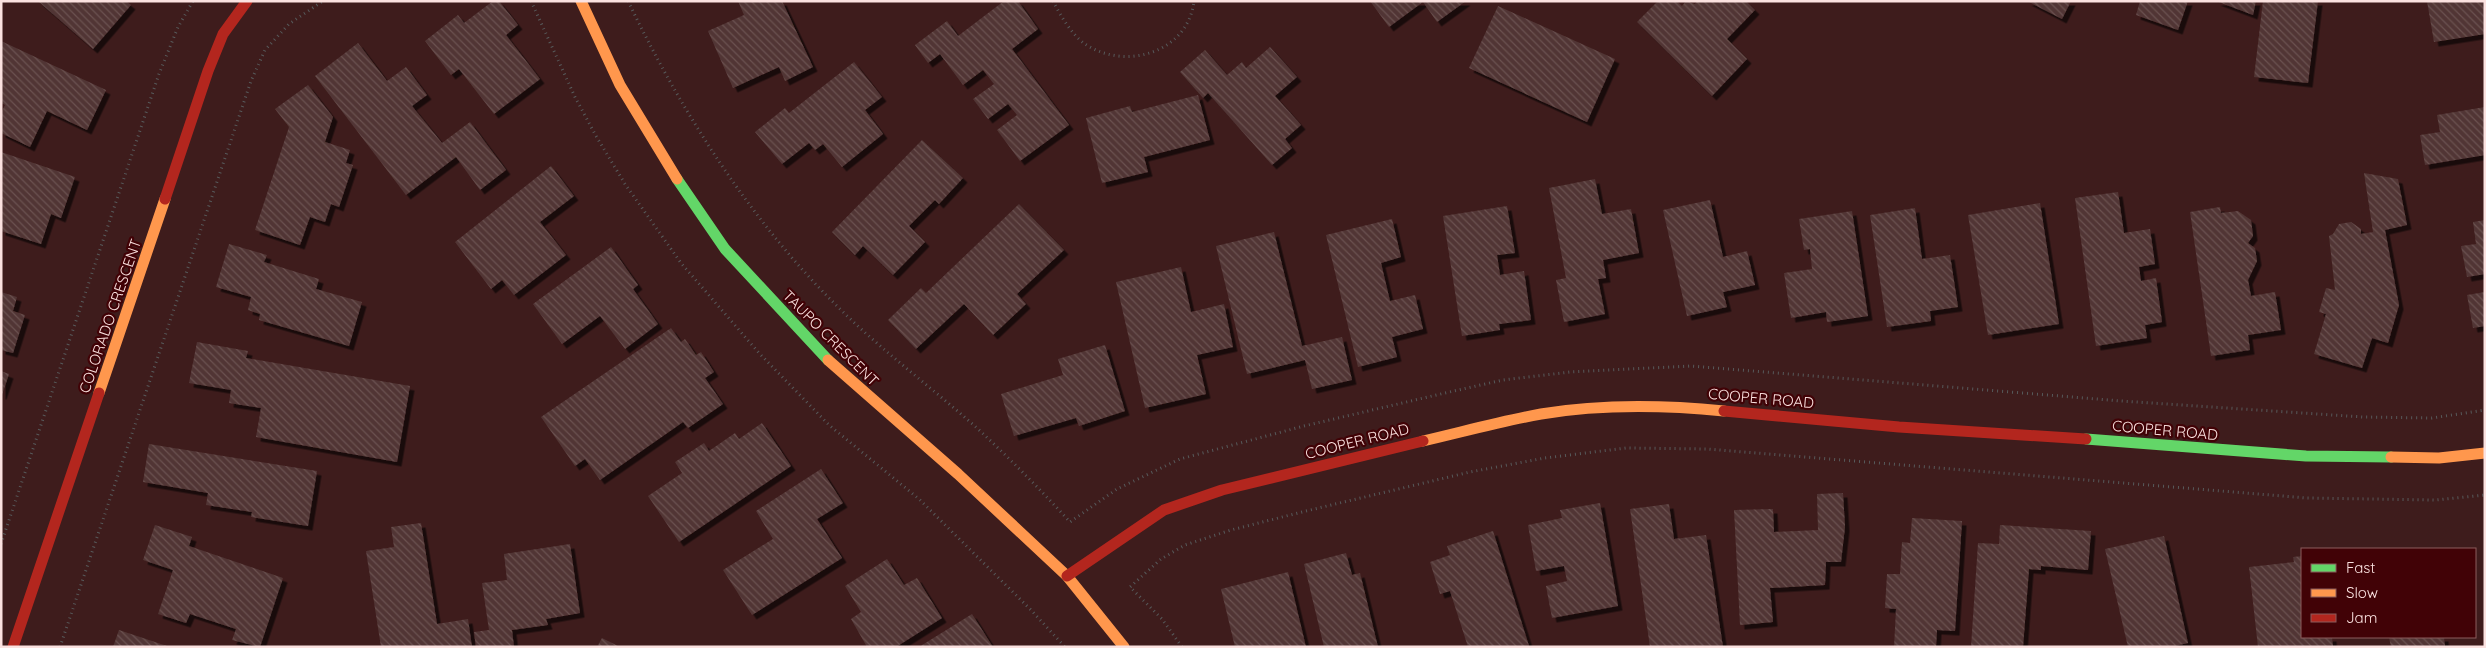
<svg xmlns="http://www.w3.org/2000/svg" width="2486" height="648" font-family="Quicksand,sans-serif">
<defs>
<pattern id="building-back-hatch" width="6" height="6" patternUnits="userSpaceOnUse" patternTransform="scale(1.25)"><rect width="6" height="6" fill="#513534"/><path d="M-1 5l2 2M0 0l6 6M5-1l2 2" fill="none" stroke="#6b5251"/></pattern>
<filter id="shadow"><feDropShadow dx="4.5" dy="4.5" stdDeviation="0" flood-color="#0009"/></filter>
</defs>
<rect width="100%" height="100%" fill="#3e1c1c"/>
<g fill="url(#building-back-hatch)" filter="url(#shadow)">
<polygon points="38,1 126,1 131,5 93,49"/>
<polygon points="493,1 499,1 518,25 506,35 540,79 494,114 459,69 451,75 425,41 458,15 464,23"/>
<polygon points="738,1 782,1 813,67 785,81 779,67 733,88 708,31 744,15"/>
<polygon points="1004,1 1018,1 1038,29 1012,49 1069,125 1020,161 997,130 1017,115 1008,104 988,119 973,99 994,84 983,70 963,85 940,54 928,63 915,45 947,21 958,36"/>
<polygon points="1370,1 1466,1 1437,22 1423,2 1389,27"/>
<polygon points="1658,1 1677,1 1682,6 1686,1 1695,4 1697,1 1746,1 1755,10 1727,39 1747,59 1712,96 1637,22"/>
<polygon points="2027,1 2071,1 2062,19"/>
<polygon points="2140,1 2188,1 2178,30 2136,15"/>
<polygon points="2216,1 2256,1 2253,15"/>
<polygon points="2263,1 2318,1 2308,83 2254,77"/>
<polygon points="2427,1 2485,1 2485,34 2434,42"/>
<polygon points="1498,6 1615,59 1587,122 1469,68"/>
<polygon points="1,41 106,90 87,130 47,111 30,147 1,133 1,113 5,105 1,103"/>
<polygon points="358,43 387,81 406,67 427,95 412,106 442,143 470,122 506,170 480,190 456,157 406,195 315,76"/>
<polygon points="1270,47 1297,77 1275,96 1301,125 1285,139 1292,148 1272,165 1208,93 1203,98 1180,72 1205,50 1227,75 1242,62 1246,68"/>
<polygon points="854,62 882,97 865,110 883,134 842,167 823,144 815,150 809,143 782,164 755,132 785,108 789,113"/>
<polygon points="308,85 333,117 325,142 350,150 346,163 353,165 339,207 331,204 325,222 310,217 300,245 255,230 289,127 275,109"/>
<polygon points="1198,95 1210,140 1144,157 1148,172 1102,183 1086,118 1130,106 1132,112"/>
<polygon points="2485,107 2485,155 2425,165 2420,135 2440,132 2437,115"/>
<polygon points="922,140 963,178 939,204 935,200 909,226 925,242 893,275 863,246 855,255 832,232"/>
<polygon points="1,152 75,177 61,218 51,214 41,244 1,231"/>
<polygon points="551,166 574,196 540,222 566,255 514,295 502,280 491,289 455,242"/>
<polygon points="2364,173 2398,179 2407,225 2385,230 2399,305 2388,343 2372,338 2362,368 2314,354 2326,314 2319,312 2326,288 2335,290 2329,236 2333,234 2339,224 2351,222 2361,229 2361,234 2373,232"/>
<polygon points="1595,179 1602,214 1631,209 1639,253 1603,260 1606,278 1598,279 1605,314 1564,322 1556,280 1566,278 1549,188"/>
<polygon points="2118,192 2124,233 2150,229 2155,264 2139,267 2141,281 2156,278 2162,322 2145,325 2147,338 2096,346 2075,198"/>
<polygon points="1710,200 1723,257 1747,251 1755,285 1723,292 1727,307 1687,316 1663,210"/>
<polygon points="2040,203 2059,324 1988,335 1968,215"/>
<polygon points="1019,204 1064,250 1017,294 1026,304 993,335 964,304 916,349 888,320 921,288 926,293"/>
<polygon points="1507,206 1515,253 1497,255 1500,275 1524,271 1531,320 1499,324 1500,330 1462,336 1443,216"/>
<polygon points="2220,207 2221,213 2238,211 2251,220 2253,236 2248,243 2255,248 2257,261 2248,280 2251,296 2275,292 2281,330 2248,335 2250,350 2211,356 2190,212"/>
<polygon points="1915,208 1922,259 1950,255 1958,307 1930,311 1931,321 1887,327 1870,215"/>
<polygon points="1852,211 1868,316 1827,322 1826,312 1791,318 1784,273 1812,269 1810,249 1804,250 1799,219"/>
<polygon points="1392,219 1401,257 1381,263 1390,301 1415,295 1423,329 1392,337 1397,357 1358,367 1326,235"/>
<polygon points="2485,220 2485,274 2467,277 2461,246 2476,244 2473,222"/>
<polygon points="1274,232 1302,346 1342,337 1352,380 1312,389 1305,360 1247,374 1216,246"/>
<polygon points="229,244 267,255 264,262 319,279 316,289 362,302 349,346 259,320 260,314 248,310 251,297 216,287"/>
<polygon points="611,247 638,285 633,289 658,324 625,349 600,316 562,344 533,304"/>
<polygon points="1181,267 1191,312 1224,304 1233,347 1197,355 1206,394 1145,408 1116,282"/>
<polygon points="1,292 17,297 13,311 25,315 13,353 1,350"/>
<polygon points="2485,292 2485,326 2473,328 2467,295"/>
<polygon points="671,328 681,342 685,339 696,355 701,352 714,372 705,378 723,404 688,428 683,422 600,480 585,459 575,466 541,417"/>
<polygon points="197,342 248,351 246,358 410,386 397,462 256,437 261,408 229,403 231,390 189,383"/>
<polygon points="1105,345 1125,411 1079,426 1076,418 1014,436 1001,394 1063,375 1058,359"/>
<polygon points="1,371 9,374 2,395 1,395"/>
<polygon points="762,423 791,466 679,542 648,496 682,473 675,462 704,443 709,451 735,433 739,439"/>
<polygon points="149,444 317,471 308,526 251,517 252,512 206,505 208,493 143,482"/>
<polygon points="821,469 843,503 817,519 842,558 752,615 723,570 773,539 756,511"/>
<polygon points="1843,493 1845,527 1841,562 1826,562 1825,585 1770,588 1773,622 1740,625 1734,510 1773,509 1774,532 1818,530 1817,494"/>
<polygon points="1600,503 1618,606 1552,618 1546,586 1567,581 1564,566 1536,571 1528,525 1562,518 1560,510"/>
<polygon points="1669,504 1674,539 1706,535 1723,647 1650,647 1630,509"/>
<polygon points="1912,518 1962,521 1955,631 1937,630 1936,647 1894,647 1896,609 1885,608 1887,574 1900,574 1902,542 1910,543"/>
<polygon points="421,523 437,624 468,619 472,647 381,647 366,551 394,547 391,527"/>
<polygon points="155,525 192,537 189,546 283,578 260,647 232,640 236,629 190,614 186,623 158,614 173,570 143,560"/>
<polygon points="2000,525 2091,531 2088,570 2041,566 2041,570 2029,569 2023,647 1971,647 1978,543 1999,544"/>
<polygon points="1493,531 1529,646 1526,647 1468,647 1450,591 1440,594 1430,562 1450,555 1447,546"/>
<polygon points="2164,536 2188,643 2170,647 2128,647 2105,549"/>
<polygon points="570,544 580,613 546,619 548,625 512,630 514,647 476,647 474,632 489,630 482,583 507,580 504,554"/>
<polygon points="1346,553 1352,575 1360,573 1378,647 1324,647 1304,564"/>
<polygon points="2302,556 2302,637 2332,637 2333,647 2258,647 2249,567 2294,562 2293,557"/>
<polygon points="887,559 904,585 917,578 942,618 896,647 867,647 851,619 861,612 845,586"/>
<polygon points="1288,572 1306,647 1235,647 1221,589"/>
<polygon points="972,614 993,647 919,647"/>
<polygon points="119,630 167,646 167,647 113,647"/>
<polygon points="2389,637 2444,637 2445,647 2391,647"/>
<polygon points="602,638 620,647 597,647"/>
</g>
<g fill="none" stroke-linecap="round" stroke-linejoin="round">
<g stroke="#575a5b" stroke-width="3" stroke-dasharray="1 4" stroke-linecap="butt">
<polyline points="531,1 575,97 596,136 625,184 681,263 759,353 829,425 919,499 1031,610 1065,647"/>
<path d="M628 1C681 111 750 220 837 306 881 350 931 387 977 428 1009 458 1040 489 1070 522L1117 489 1180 459 1304 426 1445 393 1503 380 1570 372 1691 366 2121 401 2363 417 2432 418 2485 410"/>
<path d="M1053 1C1060 15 1072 35 1085 44 1125 71 1188 53 1194 1"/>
<polyline points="1,544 159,74 178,27 193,1"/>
<polyline points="60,647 251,81 265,50 289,24 323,1"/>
<polyline points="1182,647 1162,619 1130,587 1161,559 1185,545 1231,530 1306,511 1470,472 1545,458 1626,448 1707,449 2307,498 2435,500 2485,495"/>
</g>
<g stroke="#63d668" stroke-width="11">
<polyline points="677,179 725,249 828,360"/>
<polyline points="2086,439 2306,456 2391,457"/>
</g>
<g stroke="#ff974d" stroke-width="11">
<polyline points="581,1 620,85 677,179"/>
<polyline points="828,360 958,474 1067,576 1124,647"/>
<polyline points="99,393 165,199"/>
<path d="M1423 441C1462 432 1502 421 1541 414 1601 404 1663 405 1724 411"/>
<polyline points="2391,457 2439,458 2485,453"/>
</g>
<g stroke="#b3261e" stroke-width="11">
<polyline points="165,199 208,71 223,34 247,1"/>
<polyline points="1724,411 1899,427 2086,439"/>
<polyline points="1067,576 1164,510 1222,490 1423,441"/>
<polyline points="13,647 99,393"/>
</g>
</g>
<g text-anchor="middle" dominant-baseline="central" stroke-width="4.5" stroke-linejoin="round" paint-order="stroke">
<g font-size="15" fill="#fbe2e0" stroke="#410206">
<text transform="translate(110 316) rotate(-71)">COLORADO CRESCENT</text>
<text transform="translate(831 338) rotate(45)">TAUPO CRESCENT</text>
<text transform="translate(1761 398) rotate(5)">COOPER ROAD</text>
<text transform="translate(2165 430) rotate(5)">COOPER ROAD</text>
<text transform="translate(1357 441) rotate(-14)">COOPER ROAD</text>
</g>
</g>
<rect width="2486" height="648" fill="none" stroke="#fbe2e0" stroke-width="5"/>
<rect x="2301" y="548" width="175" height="90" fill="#410206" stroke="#8b5c5d"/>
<rect x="2311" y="564" width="25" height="8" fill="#63d668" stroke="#8b5c5d"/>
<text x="2346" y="573" font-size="15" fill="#fbe2e0">Fast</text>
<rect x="2311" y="589" width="25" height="8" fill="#ff974d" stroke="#8b5c5d"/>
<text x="2346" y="598" font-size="15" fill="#fbe2e0">Slow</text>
<rect x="2311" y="614" width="25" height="8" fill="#b3261e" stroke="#8b5c5d"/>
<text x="2346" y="623" font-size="15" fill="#fbe2e0">Jam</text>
</svg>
